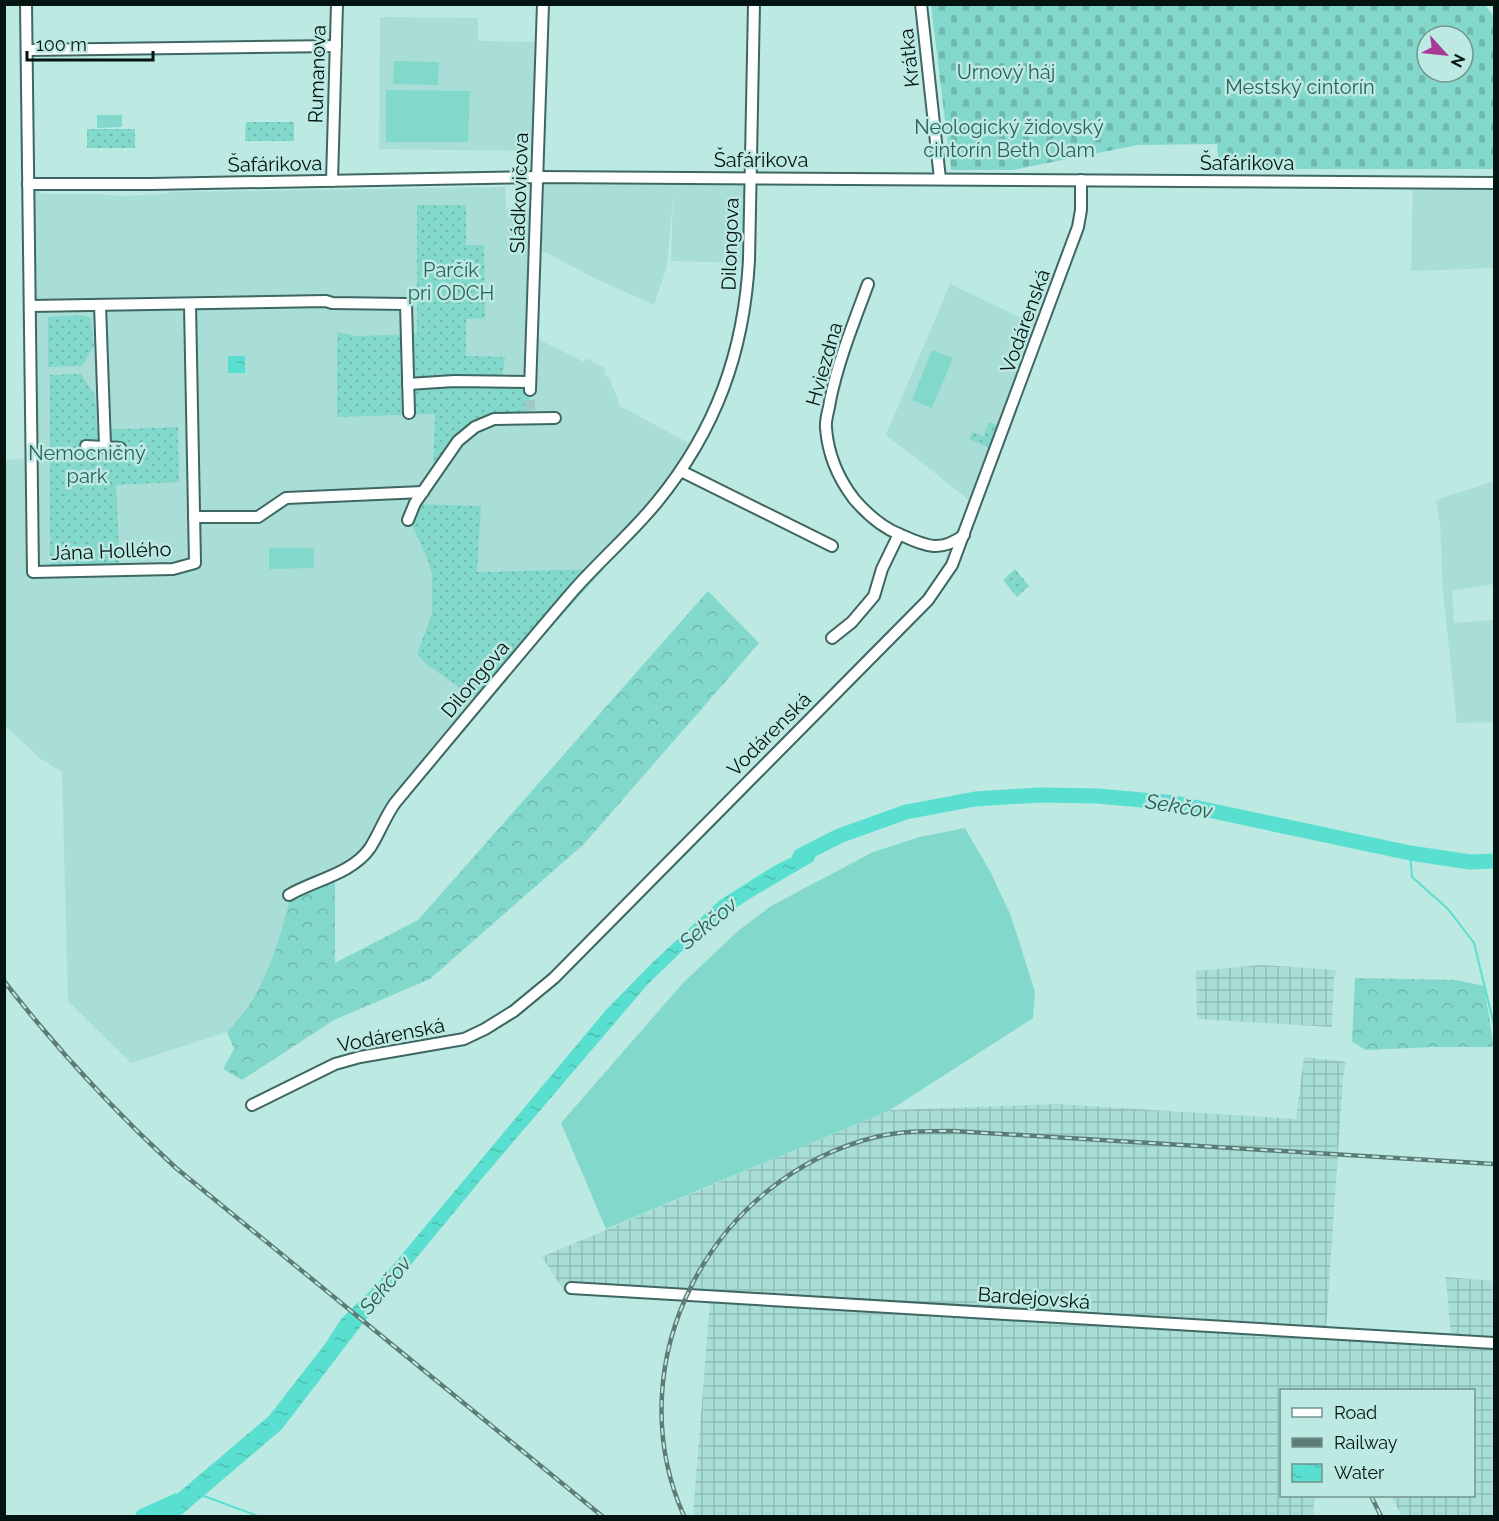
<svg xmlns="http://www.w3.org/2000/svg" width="1499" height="1521" font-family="Raleway,sans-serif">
<defs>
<pattern id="industrial-grid" width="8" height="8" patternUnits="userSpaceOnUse" patternTransform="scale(1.5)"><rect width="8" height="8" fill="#a8ded6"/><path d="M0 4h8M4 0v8" fill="none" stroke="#8fbeb7"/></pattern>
<pattern id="grass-dots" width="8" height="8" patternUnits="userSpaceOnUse" patternTransform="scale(1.5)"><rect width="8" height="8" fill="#83d8cc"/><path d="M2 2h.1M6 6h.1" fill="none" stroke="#70b8ae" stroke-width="1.8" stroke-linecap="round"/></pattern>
<pattern id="forest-crowns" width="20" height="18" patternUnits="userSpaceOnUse" patternTransform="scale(1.5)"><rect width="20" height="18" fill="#83d8cc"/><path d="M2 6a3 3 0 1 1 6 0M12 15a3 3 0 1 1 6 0" fill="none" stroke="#70b8ae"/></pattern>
<pattern id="cemetery-stones" width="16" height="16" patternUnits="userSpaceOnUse" patternTransform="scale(1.5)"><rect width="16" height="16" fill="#83d8cc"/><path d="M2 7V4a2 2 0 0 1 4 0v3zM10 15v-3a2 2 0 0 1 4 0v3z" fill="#70b8ae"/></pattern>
<pattern id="water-ripples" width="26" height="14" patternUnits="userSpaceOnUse" patternTransform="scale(1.5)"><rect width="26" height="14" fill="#59dfd0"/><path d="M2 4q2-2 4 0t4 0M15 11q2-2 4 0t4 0" fill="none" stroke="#4cbeb2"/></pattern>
</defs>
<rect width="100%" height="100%" fill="#bce9e2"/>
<g fill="#a8ded6">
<polygon points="380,17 478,18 478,41 535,42 534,151 379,149"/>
<polygon points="1413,178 1494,178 1494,268 1411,271"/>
<polygon points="674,182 747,184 744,263 671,261 673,196 667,267 654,305 592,277 536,247 532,336 584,362 586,358 606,369 603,374 609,377 620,406 696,447 681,471 395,803 369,849 291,897 275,955 263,983 237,1021 227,1032 131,1063 68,1001 62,772 41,759 5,726 4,460 30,458 28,184 42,194 98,194 121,196 165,194 172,192 505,187 506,208 537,208 539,184 674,185"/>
<polygon points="950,284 1043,328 983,496 968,499 886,435"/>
<polygon points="1494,481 1494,584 1452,591 1454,623 1494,620 1494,722 1457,723 1443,592 1440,523 1436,500"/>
</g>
<g fill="url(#industrial-grid)">
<polygon points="1261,965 1337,970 1334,977 1332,1027 1197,1019 1196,971"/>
<polygon points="1304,1057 1346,1062 1343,1078 1326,1331 1451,1339 1446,1277 1494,1281 1494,1516 1402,1516 1391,1496 1474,1496 1474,1390 1282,1390 1282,1496 1314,1496 1313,1516 693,1515 710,1301 564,1291 542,1257 890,1110 1057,1104 1296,1119"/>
</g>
<g fill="url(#grass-dots)">
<polygon points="246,122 294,122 294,141 245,141"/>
<rect x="87" y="129" width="48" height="19"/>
<polygon points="417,205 466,205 466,245 484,245 485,318 466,319 466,356 505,357 502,381 530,382 529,419 476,426 433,477 435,414 337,417 337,332 356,336 417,334"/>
<polygon points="80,315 91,318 94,346 82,366 48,367 48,317"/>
<polygon points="81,374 95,396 97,430 178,427 179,482 116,485 120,566 50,567 50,375"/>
<polygon points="989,422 999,426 990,448 969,439 972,432 983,436"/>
<polygon points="416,504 481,506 477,572 604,569 482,703 426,664 417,654 432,614 432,575 428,560 409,519"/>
<polygon points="1015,569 1029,586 1017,597 1003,580"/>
</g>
<g fill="url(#forest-crowns)">
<path d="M708 591 759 643 584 844 430 979 334 1020 242 1080 223 1069 234 1049 227 1032C266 991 276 950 291 897L335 877V963L418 920Z"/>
<polygon points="1355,978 1457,980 1484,986 1494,1047 1432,1047 1366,1050 1352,1042"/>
</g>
<path fill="url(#cemetery-stones)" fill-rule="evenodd" d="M931 5H1485L1494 17V169H1219L1217 144 1138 145 1012 170H951ZM1427 36H1463V72H1427Z"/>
<g fill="#83d8cc">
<polygon points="394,61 439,62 438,85 393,84"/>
<polygon points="386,90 470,91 468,142 386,142"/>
<polygon points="97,115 122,115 122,127 97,128"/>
<polygon points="932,350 953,358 932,408 912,400"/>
<polygon points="269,548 314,548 314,568 269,569"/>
<polygon points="965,828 991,873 1011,916 1035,992 1033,1018 890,1110 606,1229 561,1123 683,983 738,931 771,906 873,852 920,837"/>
</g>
<g fill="url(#water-ripples)">
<rect x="228" y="356" width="17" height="17"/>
<polygon points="817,845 814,861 749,899 704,930 648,984 479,1182 371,1313 282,1429 180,1516 151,1516 269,1416 325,1344 341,1319 378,1283 606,1010 652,963 720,900 774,866"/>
</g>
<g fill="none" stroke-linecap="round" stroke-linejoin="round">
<g stroke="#59dfd0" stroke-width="2">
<polyline points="1410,853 1412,877 1448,909 1474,943 1494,1025"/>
<polyline points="201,1495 258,1516"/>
</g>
<g stroke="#59dfd0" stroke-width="15">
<polyline points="800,856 839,836 906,812 975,799 1040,795 1098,796 1175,803 1410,853 1470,862 1494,861"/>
<polyline points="143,1516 176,1501"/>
</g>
<polyline stroke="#a0c9c3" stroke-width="10" stroke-dasharray="10 5" stroke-linecap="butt" points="530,410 530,396"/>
<defs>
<g id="minor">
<polyline points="26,4 33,572 173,569 195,563 190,305"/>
<polyline points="921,4 940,179"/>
<polyline points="27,50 336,46"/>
<polyline points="332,181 337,4"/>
<polyline points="28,184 151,184 538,177 1494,183"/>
<path d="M868 284C854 322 838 361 830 401 829 410 825 419 826 428 828 455 838 478 854 499 866 513 883 528 901 535 926 546 940 553 964 535"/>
<polyline points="100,305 105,446"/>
<polyline points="30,306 326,301 332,303 406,304 409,413"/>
<polyline points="408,384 454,381 530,382"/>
<polyline points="530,390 543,4"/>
<polyline points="86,446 120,448"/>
<polyline points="681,471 832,546"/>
<polyline points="194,517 258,517 286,498 423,492"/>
<polyline points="408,520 415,503 458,441 475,427 494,419 555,418"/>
<polyline points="832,638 852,622 874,596 882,569 899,534"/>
<path d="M289 895C314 880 352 874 370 848 379 834 385 817 395 803 454 732 513 661 573 591 600 560 632 533 657 502 716 430 744 352 749 260L754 4"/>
<polyline points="252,1105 335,1064 360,1057 464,1039 485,1029 514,1011 554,978 928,600 952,565 1078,227 1081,210 1081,180"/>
<polyline points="571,1288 1494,1343"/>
</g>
</defs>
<use href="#minor" stroke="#3e6762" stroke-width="14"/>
<use href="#minor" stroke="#fff" stroke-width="10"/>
<defs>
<g id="rail">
<path d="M4 981C56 1048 113 1110 176 1168L602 1516"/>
<polyline points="1371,1496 1381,1516"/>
<path d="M684 1516C615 1361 712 1177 876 1137 900 1131 927 1131 953 1131L1494 1164"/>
</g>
</defs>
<use href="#rail" stroke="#5e7c77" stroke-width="4.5"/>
<use href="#rail" stroke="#bce9e2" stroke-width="2" stroke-dasharray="7" stroke-linecap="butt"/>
</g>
<g text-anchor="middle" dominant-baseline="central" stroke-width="5" stroke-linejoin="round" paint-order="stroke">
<g font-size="20" fill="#041411" stroke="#bce9e2">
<text transform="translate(909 58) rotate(-96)">Krátka</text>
<text transform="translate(317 74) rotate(-88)">Rumanova</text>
<text x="761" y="160">Šafárikova</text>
<text x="1247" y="163">Šafárikova</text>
<text transform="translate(275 164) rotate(-1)">Šafárikova</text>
<text transform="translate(519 193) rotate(-88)">Sládkovičova</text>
<text transform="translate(730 244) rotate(-88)">Dilongova</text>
<text transform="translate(1025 321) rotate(-70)">Vodárenská</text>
<text transform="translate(824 364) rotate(-74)">Hviezdna</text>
<text transform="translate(111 551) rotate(-2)">Jána Hollého</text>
<text transform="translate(475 679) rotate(-50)">Dilongova</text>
<text transform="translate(769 734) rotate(-45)">Vodárenská</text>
<text transform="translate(391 1035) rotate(-11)">Vodárenská</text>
<text transform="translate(1034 1298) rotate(4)">Bardejovská</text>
</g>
<g font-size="20" fill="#2a625b" stroke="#bce9e2">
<text x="1006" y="72">Urnový háj</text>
<text x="1300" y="87">Mestský cintorín</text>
<text x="1009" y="127">Neologický židovský<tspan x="1009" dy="23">cintorín Beth Olam</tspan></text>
<text x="451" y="270">Parčík<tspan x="451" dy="23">pri ODCH</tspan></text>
<text x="87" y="453">Nemocničný<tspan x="87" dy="23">park</tspan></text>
</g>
<g font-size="21" font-style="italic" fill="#265e57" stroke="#bce9e2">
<text transform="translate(1179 806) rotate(9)">Sekčov</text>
<text transform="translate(708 923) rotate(-40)">Sekčov</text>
<text transform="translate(385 1285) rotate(-50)">Sekčov</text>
</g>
</g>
<rect width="1499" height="1521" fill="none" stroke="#041411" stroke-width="12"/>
<rect x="1280" y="1389" width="195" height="108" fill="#bce9e2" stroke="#72948e" stroke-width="1.5"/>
<rect x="1292" y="1408" width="30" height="9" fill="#ffffff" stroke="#72948e" stroke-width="1.5"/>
<text x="1334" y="1419" font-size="18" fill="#041411">Road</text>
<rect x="1292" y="1438" width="30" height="9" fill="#5e7c77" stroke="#72948e" stroke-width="1.5"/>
<text x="1334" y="1449" font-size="18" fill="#041411">Railway</text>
<rect x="1292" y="1464" width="30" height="18" fill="url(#water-ripples)" stroke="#72948e" stroke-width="1.5"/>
<text x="1334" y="1479" font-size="18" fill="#041411">Water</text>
<g transform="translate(1445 54) rotate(117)"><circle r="28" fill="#bce9e2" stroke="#72948e" stroke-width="1.5"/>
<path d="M0-4.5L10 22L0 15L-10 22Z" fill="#a83996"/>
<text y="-9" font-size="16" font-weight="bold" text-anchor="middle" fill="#041411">N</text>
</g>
<path d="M27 51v9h126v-9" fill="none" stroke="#041411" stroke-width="3"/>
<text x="36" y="51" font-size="18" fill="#041411" stroke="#bce9e2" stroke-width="4.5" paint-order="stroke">100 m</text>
</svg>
